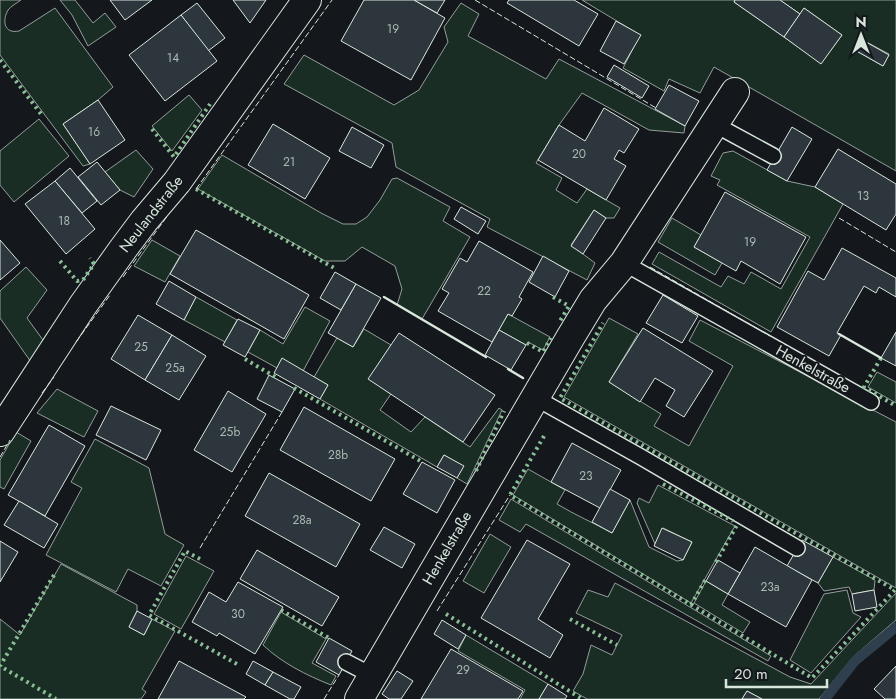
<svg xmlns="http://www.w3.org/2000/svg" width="896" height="699" font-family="Jost,sans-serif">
<rect width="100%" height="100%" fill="#14181c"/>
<g fill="#1a2d24" stroke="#939e99" fill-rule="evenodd">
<path d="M0 0H21C17 3 11 6 8 10 2 21 4 34 19 31L55 8 113 87 98 100 63 124 90 164 83 166 0 55Z"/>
<polygon points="60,0 75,0 93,23 105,13 116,27 88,46 72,15"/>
<path d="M582 0H735L734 2 821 63 842 35 804 8 800 14 780 0H896V171L714 67 700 93 669 79 664 91 623 68 640 35ZM859 38 889 54 883 66 853 49Z"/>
<polygon points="461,3 479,14 468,36 546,79 559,59 685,126 684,133 649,130 582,93 559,125 536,163 562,178 556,190 577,203 587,189 620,208 614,218 606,218 594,210 571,245 595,263 587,280 487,227 490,219 396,167 392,143 284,84 304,55 394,105 419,90 448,42 444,27"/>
<polygon points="189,95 202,110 172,151 152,126"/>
<polygon points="39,119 69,156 14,202 0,185 0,151"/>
<polygon points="136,150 153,169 134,197 120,190 105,172"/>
<polygon points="733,151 787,181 815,187 843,204 771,332 652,264 659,252 721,287 728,276 744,284 751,272 781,289 810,237 717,185 720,180 711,176 723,153"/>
<polygon points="222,155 321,213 343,224 356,224 367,217 380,200 392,179 397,178 450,207 443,221 470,237 422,319 397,305 402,289 395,266 362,247 345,261 325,261 198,189"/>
<polygon points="672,218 701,235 694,247 722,263 715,275 658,242"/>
<polygon points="152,240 180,256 165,282 134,266"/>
<polygon points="26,267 47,290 27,318 43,340 31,362 0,318 0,291"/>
<polygon points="196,297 237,320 225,342 184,320"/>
<polygon points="305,307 330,321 303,371 277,368 248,352 260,330 283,344"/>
<polygon points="508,314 550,337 543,350 528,342 526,345 499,330"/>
<polygon points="609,318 638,334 609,382 661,414 654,426 689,446 733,366 689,341 700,320 896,422 896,588 564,397"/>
<polygon points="364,329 391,345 369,379 391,394 380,410 411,432 425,417 470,447 499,408 502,410 467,484 457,478 463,466 444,455 437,467 320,399 328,385 314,377 337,338 353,347"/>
<polygon points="877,372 896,382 896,403 868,387"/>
<polygon points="57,389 98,411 84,437 37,413"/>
<polygon points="16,432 31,441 4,489 0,487 0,460"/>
<polygon points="95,439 149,468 165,534 184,545 161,586 128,569 116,592 46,555 82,488 71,482"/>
<path d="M528 469 565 490 557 504C575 515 594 523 612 533L630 500 649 547 677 561 683 560 692 542 663 528 655 544 637 503 639 498 649 503 658 485 735 526 691 603 513 495Z"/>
<polygon points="511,499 771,656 768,661 526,524 520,532 499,520"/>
<polygon points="490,534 511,547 484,593 463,581"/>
<polygon points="186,556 214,571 181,629 154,614"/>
<polygon points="833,557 875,580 874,590 852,594 849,587 824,591 818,583"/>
<polygon points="61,564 137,605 137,611 129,627 144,635 152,619 175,631 142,689 146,692 141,699 0,699 0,619 20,635"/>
<polygon points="706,581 728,594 722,605 750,622 743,633 694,603"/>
<polygon points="615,583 790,677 811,684 896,593 896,620 853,657 819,699 762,699 747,691 742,699 587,699 573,691 583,674 591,645 612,655 622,635 576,613 588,590 608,597"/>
<polygon points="847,590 853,613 861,617 811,673 790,660 824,594"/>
<path d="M281 612 326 639 312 663 336 676 331 685C306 675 282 663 263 645Z"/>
<polygon points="466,635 548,684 539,699 520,699 525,690 458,651"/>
</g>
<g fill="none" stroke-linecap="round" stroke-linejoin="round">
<polyline stroke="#2f3f4d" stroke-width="10" points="825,699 855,661 896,627"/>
</g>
<g fill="#2c363c" stroke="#d8e6dc">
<polygon points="110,0 152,0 125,20"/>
<polygon points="233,0 266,0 250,23"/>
<polygon points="364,0 414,0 445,18 411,80 341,41"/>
<polygon points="414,0 445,0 437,13"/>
<polygon points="509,0 574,0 598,14 579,46 507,3"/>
<polygon points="735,0 780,0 800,14 784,37 734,2"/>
<polygon points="197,3 225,38 208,51 181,15"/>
<polygon points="804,8 842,35 821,64 784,37"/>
<polygon points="181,15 217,61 165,101 129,55"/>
<polygon points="616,21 641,35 624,64 600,51"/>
<polygon points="859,38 889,55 883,66 853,49"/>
<polygon points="614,65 649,86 642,98 607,77"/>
<polygon points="669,85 699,101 685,126 655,109"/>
<polygon points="98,100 125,140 90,164 63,124"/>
<polygon points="604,108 639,129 624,153 619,150 614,159 626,166 606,200 538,160 559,125 585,141"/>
<polygon points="273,124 330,158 305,199 248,165"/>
<polygon points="352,127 384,145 371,168 339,151"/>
<polygon points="792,127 812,139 787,181 767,170"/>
<polygon points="838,149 896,184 896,214 886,230 815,187"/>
<polygon points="97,162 120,190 101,205 78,177"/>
<polygon points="70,168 97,201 82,213 55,181"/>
<polygon points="55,181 95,229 66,254 25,204"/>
<polygon points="725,192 806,237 780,284 741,261 736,271 694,247"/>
<polygon points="461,207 486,221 478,234 454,219"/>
<polygon points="594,210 606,218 583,254 571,246"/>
<polygon points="196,230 309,295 284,339 170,274"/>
<polygon points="0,240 20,263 0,280"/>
<polygon points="479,241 533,272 519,297 522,299 512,316 508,314 492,342 438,311 449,293 442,289 460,258 467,262"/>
<polygon points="842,248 896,278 896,297 879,287 876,293 864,286 837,333 841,335 829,356 777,327 808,271 824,280"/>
<polygon points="543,256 569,271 555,297 529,282"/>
<polygon points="335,272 356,284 341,310 320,298"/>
<polygon points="169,281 196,297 184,320 156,304"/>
<polygon points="356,284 381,298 353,347 328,333"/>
<polygon points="663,295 698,316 682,343 646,323"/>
<polygon points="138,315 172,335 145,380 111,359"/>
<polygon points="238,319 260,330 245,357 223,345"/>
<polygon points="643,328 713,371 684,417 666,406 675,390 655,378 640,402 609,382"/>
<polygon points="499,330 526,345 511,370 485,355"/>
<polygon points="896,332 896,366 881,358"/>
<polygon points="399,333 495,395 463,442 368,379"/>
<polygon points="172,335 206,356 179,400 145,380"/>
<polygon points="282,358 328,385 320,399 274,373"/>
<polygon points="269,375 295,389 282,412 257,399"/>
<polygon points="228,391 266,414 232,472 194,450"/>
<polygon points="111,406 161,430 146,460 96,435"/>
<polygon points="304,407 395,459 371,501 280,450"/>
<polygon points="49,425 85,446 45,516 8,495"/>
<polygon points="572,443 621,470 600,508 551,482"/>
<polygon points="444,455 464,466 457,478 437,467"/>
<polygon points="422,462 455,480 437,513 403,494"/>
<polygon points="269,473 360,524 336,567 245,516"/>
<polygon points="610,489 630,500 612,533 592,522"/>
<polygon points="19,501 58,524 44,548 4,525"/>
<polygon points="384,527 415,544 402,568 370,550"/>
<polygon points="662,528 692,542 683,560 654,546"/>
<polygon points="527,540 570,564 538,619 563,635 550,658 481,618"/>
<polygon points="802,540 833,557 818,583 787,566"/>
<polygon points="0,541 18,552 0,582"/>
<polygon points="755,547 812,580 786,627 728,594"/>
<polygon points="257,550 339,597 322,626 240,579"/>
<polygon points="718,560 740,573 728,594 706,581"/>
<polygon points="238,582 283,607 255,654 219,633 217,636 192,622 209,592 226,602"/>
<polygon points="874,590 877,607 855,611 852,594"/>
<polygon points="137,611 152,619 144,635 129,627"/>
<polygon points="442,620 466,635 458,649 434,634"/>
<polygon points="329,638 352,651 339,675 316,662"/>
<polygon points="451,649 523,691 518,699 421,699"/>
<polygon points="179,661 246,697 244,699 158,699"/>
<polygon points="253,661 273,672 265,685 246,674"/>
<polygon points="896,666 896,699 885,699 874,689"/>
<polygon points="397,671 413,681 401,699 389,699 382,694"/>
<polygon points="273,672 301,687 294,699 290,699 265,685"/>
<polygon points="548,684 567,696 565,699 539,699"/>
<polygon points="747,691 762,699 742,699"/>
</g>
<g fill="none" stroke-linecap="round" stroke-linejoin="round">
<defs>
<g id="service">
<polyline points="714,124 773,156"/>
<polyline points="624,263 871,402"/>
<polyline points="534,397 641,457 797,548"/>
<polyline points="346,662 373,676"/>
</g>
<g id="minor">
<polyline points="0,432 83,305 123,249 144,221 177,182 307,0"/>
<polyline points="359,699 570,338 593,300 624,263 735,92"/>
</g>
</defs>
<use href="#service" stroke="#d8e6dc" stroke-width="18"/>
<use href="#minor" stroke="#d8e6dc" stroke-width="30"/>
<use href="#service" stroke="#14181c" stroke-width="15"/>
<use href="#minor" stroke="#14181c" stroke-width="28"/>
<g stroke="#8ac095" stroke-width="4" stroke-dasharray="2.5 4" stroke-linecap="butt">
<polyline points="0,60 41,114"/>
<polyline points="152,129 174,157 210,104"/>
<polyline points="196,189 336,269"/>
<polyline points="60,261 77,281 83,280 94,264 90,258"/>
<polyline points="553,297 569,306 560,321"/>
<polyline points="527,343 543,352 551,338"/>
<polyline points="881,358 864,387 896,406"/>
<polyline points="245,359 277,378"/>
<polyline points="294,388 422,462"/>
<polyline points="544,436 510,495 812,678 895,590 560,398 603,323"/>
<polyline points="476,471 504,411"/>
<polyline points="663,484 733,521"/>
<polyline points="200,559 185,551 149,615 237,664"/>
<polyline points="716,562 737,525"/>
<polyline points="54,575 0,666 56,699"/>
<polyline points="691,605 707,577"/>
<polyline points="281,610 329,638"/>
<polyline points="446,614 582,699"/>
<polyline points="570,619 617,645"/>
</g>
<g stroke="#d8e6dc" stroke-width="1" stroke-dasharray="6 2.5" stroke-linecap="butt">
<polyline points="475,0 656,108"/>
<polyline points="196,189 332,0"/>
<polyline points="839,218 896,252"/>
<polyline points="650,267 770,336"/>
<polyline points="123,277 168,215"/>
<polyline points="76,342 110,295"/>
<polyline points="42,393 54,377"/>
<polyline points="0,457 10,440"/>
<polyline points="200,548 282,412"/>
<polyline points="437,611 510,495"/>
<polyline points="324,699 339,675"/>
</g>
<g stroke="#d8e6dc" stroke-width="2.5">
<polyline points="384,297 486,357"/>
<polyline points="839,334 881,358"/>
<polyline points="508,369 523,378"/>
</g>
</g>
<g text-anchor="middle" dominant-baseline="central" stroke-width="4" stroke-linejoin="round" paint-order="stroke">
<g font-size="12" fill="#adbab4">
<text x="393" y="29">19</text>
<text x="173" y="58">14</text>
<text x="94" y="132">16</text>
<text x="579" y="154">20</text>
<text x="289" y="162">21</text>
<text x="863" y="196">13</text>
<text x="64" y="221">18</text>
<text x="750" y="242">19</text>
<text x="484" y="291">22</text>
<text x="141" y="347">25</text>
<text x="175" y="368">25a</text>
<text x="230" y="432">25b</text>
<text x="338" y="455">28b</text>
<text x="586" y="476">23</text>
<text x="302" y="520">28a</text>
<text x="770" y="587">23a</text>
<text x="238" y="614">30</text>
<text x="463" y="670">29</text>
</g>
<g font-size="15" fill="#d8e6dc" stroke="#14181c">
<text transform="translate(151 214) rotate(-52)">Neulandstraße</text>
<text transform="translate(813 369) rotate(29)">Henkelstraße</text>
<text transform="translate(447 548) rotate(-60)">Henkelstraße</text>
</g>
</g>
<g transform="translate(861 35)" stroke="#14181c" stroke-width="4" paint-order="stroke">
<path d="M0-4L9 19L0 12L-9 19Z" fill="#d8e6dc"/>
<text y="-8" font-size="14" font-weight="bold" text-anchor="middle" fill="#d8e6dc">N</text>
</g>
<path d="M726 679v8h101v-8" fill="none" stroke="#d8e6dc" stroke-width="2.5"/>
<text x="734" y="679" font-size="15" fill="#d8e6dc" stroke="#14181c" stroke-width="4" paint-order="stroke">20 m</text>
</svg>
